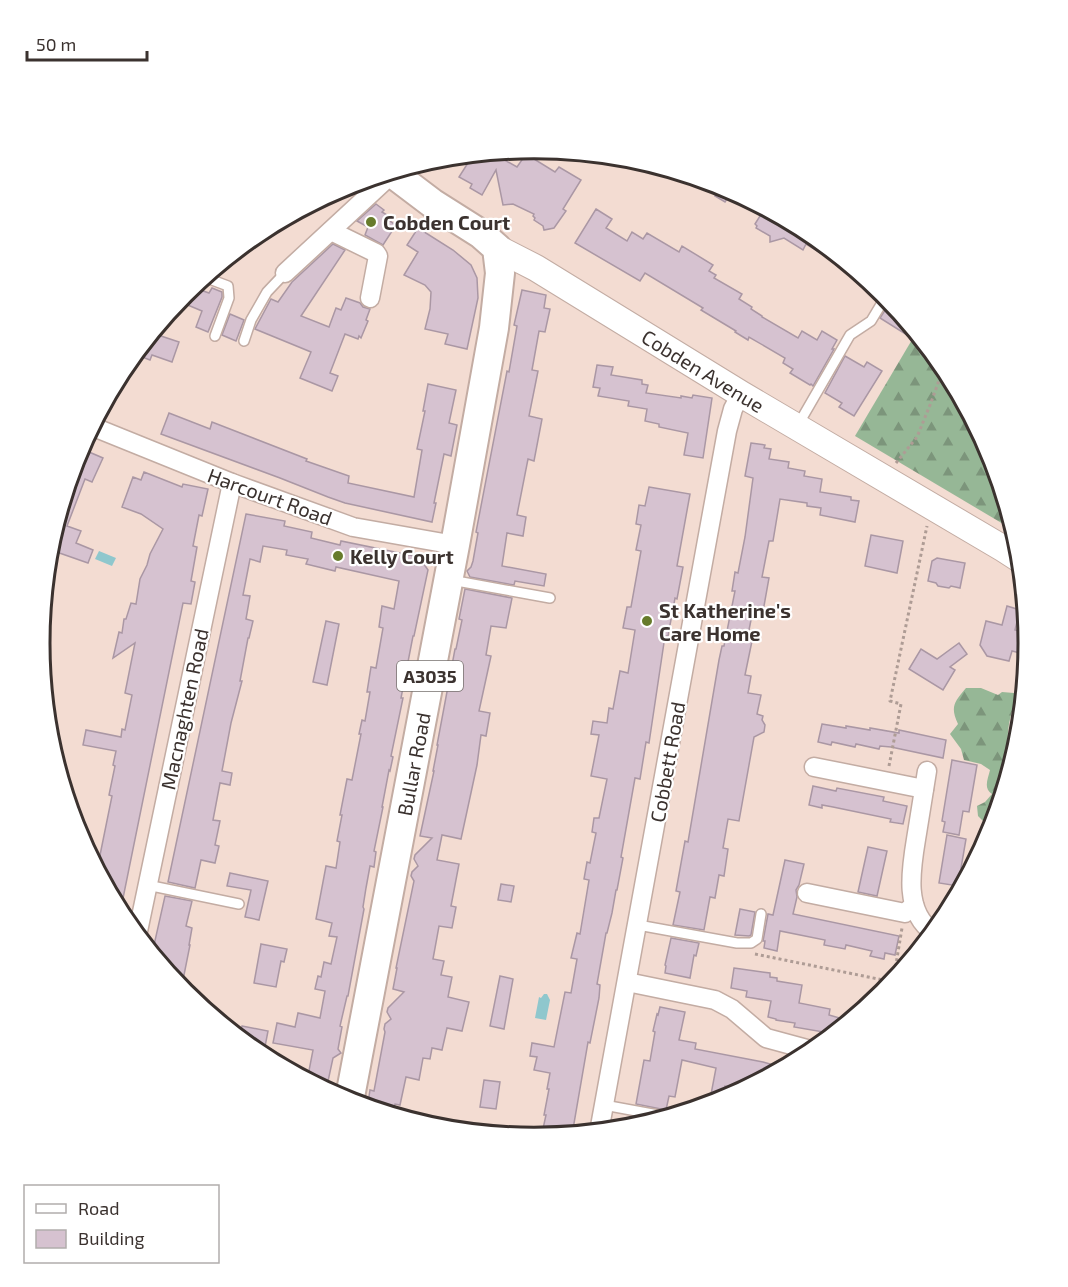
<svg xmlns="http://www.w3.org/2000/svg" width="1068" height="1287" font-family="'Exo 2',sans-serif">
<defs>
<pattern id="forest-firs" width="22" height="20" patternUnits="userSpaceOnUse" patternTransform="scale(1.5)"><rect width="22" height="20" fill="#96b796"/><path d="M5 1l3.5 6h-7zM16 11l3.5 6h-7z" fill="#7c957b"/></pattern>
</defs>
<rect width="100%" height="100%" fill="#f3dcd2"/>
<g fill="url(#forest-firs)">
<polygon points="916,333 946,369 991,454 1015,531 855,436"/>
<path d="M966 688H981L998 695 1002 692 1014 693 1018 698C1010 713 1007 728 1008 745L1012 750 1016 751 994 823 986 824 978 816 977 806 985 802 992 794C983 788 988 779 990 770L981 764 964 760 961 749 950 734 958 724C950 707 954 702 966 688Z"/>
</g>
<g fill="#8fc7cd">
<polygon points="99,551 116,558 112,566 95,559"/>
<polygon points="1022,668 1027,669 1024,690 1016,689"/>
<polygon points="544,994 547,994 550,1000 546,1020 535,1018 539,997 541,998"/>
</g>
<g fill="#d6c2d0" stroke="#aa97a4" stroke-width="1.5">
<polygon points="492,153 517,167 526,154 555,172 559,167 581,180 563,209 566,211 554,228 544,230 543,226 534,220 535,218 533,216 534,214 513,204 503,205 496,170 482,195 470,188 472,184 459,177 473,155"/>
<polygon points="721,186 732,191 725,202 715,196"/>
<polygon points="376,204 384,210 382,212 387,215 385,218 396,225 383,245 365,235 368,227 357,221"/>
<polygon points="765,208 809,232 833,252 829,258 806,244 803,250 784,238 770,242 770,236 756,228 757,226 755,224"/>
<polygon points="596,209 612,219 606,228 627,241 632,232 643,239 647,233 679,252 682,246 713,265 709,271 716,275 714,278 742,294 739,299 752,307 751,309 762,316 762,317 798,338 802,331 817,340 822,331 837,340 832,349 834,349 813,386 811,384 810,385 790,373 793,369 783,363 785,358 749,337 748,340 735,332 736,331 701,310 703,308 645,273 640,281 575,243"/>
<polygon points="418,228 453,250 471,265 477,278 478,298 467,349 445,344 448,334 425,329 430,309 431,292 425,285 404,275 418,252 407,245"/>
<polygon points="333,244 345,250 301,316 329,327 336,308 341,310 346,298 360,303 363,307 370,309 366,320 368,321 361,338 359,336 358,339 345,334 330,373 338,376 332,391 300,378 311,352 255,329 271,299 278,302 292,282"/>
<polygon points="192,287 209,293 212,288 222,292 222,297 208,332 196,327 202,311 178,301"/>
<polygon points="522,290 546,295 544,308 550,309 545,332 539,331 532,370 538,371 529,416 542,419 534,461 528,459 517,515 526,517 523,536 507,533 502,566 546,574 544,586 515,581 514,585 470,577 467,571 471,567 473,561 478,533 476,532 507,371 509,372 517,326 514,325"/>
<polygon points="891,301 925,343 923,345 880,318"/>
<polygon points="230,314 244,320 236,341 222,335"/>
<polygon points="152,333 179,342 172,362 152,355 150,360 134,354"/>
<polygon points="845,356 864,367 867,362 882,371 854,416 839,407 842,403 825,393"/>
<polygon points="597,365 613,367 611,375 642,380 642,384 648,385 646,393 681,398 681,396 692,398 693,395 712,398 703,458 684,455 688,433 659,427 659,424 645,421 647,409 628,406 629,401 598,396 600,388 593,387"/>
<polygon points="428,384 456,390 449,423 457,425 451,456 444,454 434,503 436,503 432,522 345,503 328,497 280,478 161,434 169,413 210,429 212,422 307,459 306,461 349,476 348,483 414,497 422,450 417,449 425,411 423,411"/>
<polygon points="751,443 765,445 764,448 771,449 769,459 789,462 788,468 805,471 804,476 822,479 820,492 851,497 851,500 859,501 855,522 820,515 821,508 807,506 807,503 780,499 773,541 769,541 762,577 769,578 762,617 752,615 747,640 752,641 745,675 751,676 748,693 761,695 757,714 763,716 762,720 765,725 764,732 754,737 739,821 728,819 723,848 728,849 724,876 719,875 715,898 710,897 704,930 673,925 680,892 676,891 685,841 688,842 719,660 722,646 724,646 735,591 732,591 735,572 738,573 745,537 753,478 745,476"/>
<polygon points="82,449 103,458 92,482 85,479 67,526 81,531 76,543 93,550 88,563 48,549 77,454 78,452 80,453"/>
<polygon points="144,472 182,487 183,484 208,489 202,516 199,515 193,546 197,547 191,581 195,582 191,604 183,603 120,913 97,870 112,796 109,795 115,766 113,765 116,751 83,745 86,730 121,737 122,729 125,730 132,695 125,693 135,643 113,658 119,632 122,633 124,619 126,619 131,603 136,604 140,579 147,565 150,554 163,529 141,514 122,507 133,477 141,480"/>
<polygon points="649,487 690,494 677,566 683,567 677,599 675,598 668,636 665,636 649,743 646,742 640,779 635,778 621,857 623,858 617,890 616,890 612,913 607,933 606,933 597,984 600,985 599,998 590,1043 588,1042 572,1135 541,1138 546,1115 544,1115 549,1089 547,1089 550,1073 534,1070 537,1057 530,1056 532,1043 554,1047 565,992 571,993 577,959 571,958 577,933 580,934 589,880 584,879 587,862 590,863 596,833 592,832 594,818 599,818 607,779 591,776 599,735 591,734 593,721 607,723 609,708 613,709 620,671 628,673 635,630 623,628 627,607 631,607 641,551 636,550 641,525 636,524 639,505 645,506"/>
<polygon points="246,514 285,521 284,526 312,532 311,538 340,545 341,541 419,557 428,570 414,636 413,636 401,698 403,698 391,756 393,757 390,771 389,770 382,807 383,807 374,851 376,852 374,867 370,866 366,888 363,907 364,909 348,996 347,996 340,1026 342,1027 338,1049 341,1053 333,1058 327,1086 311,1083 307,1081 313,1050 273,1043 277,1023 295,1027 298,1013 320,1018 325,991 315,989 318,976 321,977 324,962 331,964 337,937 329,936 332,923 316,919 326,866 336,868 340,842 337,841 342,815 340,815 347,779 352,780 361,734 359,734 362,720 365,721 370,692 367,692 371,667 376,668 383,628 379,627 382,606 394,609 399,581 336,567 335,571 306,564 308,559 286,555 287,550 263,546 260,562 250,559 243,595 250,596 246,619 253,621 249,638 248,638 240,681 242,681 231,723 222,771 232,773 230,785 220,783 213,820 220,821 215,845 219,846 215,863 201,860 195,888 168,882"/>
<polygon points="871,535 903,541 897,573 865,566"/>
<polygon points="937,558 965,563 960,588 951,586 949,588 938,586 936,583 928,581 932,561"/>
<polygon points="465,589 512,598 506,628 491,626 486,655 491,656 479,711 490,713 486,736 481,735 477,765 461,839 442,835 437,860 459,864 451,906 456,907 452,928 439,926 433,959 444,961 441,975 452,977 448,997 469,1002 462,1031 447,1028 442,1050 432,1048 430,1059 423,1058 419,1080 406,1077 400,1105 395,1104 392,1115 369,1108 370,1103 368,1103 370,1090 374,1091 385,1032 384,1029 385,1024 391,1019 387,1012 388,1008 404,992 393,989 397,968 396,968 414,881 411,876 412,872 418,866 414,859 415,855 432,838 420,836 434,771 433,771 438,745 437,745 455,649 456,649 462,620 459,619"/>
<polygon points="1007,606 1020,610 1015,630 1028,633 1029,644 1028,655 1012,651 1009,661 987,656 980,645 986,621 1002,625"/>
<polygon points="326,621 339,624 327,685 313,682"/>
<polygon points="959,643 967,654 950,667 955,670 943,690 909,669 921,649 937,659"/>
<polygon points="822,724 846,728 846,726 870,730 870,728 899,733 899,730 946,740 943,758 891,747 880,746 879,749 856,744 855,747 832,742 831,745 818,742"/>
<polygon points="952,760 977,765 969,812 963,811 959,835 943,832 945,822 942,821"/>
<polygon points="813,786 836,791 837,788 884,797 883,801 907,806 903,824 890,822 891,819 833,807 822,805 822,808 809,805"/>
<polygon points="947,835 966,839 961,868 972,869 966,881 959,880 958,886 939,883"/>
<polygon points="868,847 887,851 877,896 858,892"/>
<polygon points="785,860 804,864 799,885 796,890 797,897 793,914 899,936 895,955 885,953 884,959 870,956 872,951 846,945 845,949 824,945 825,940 780,931 777,951 764,948 765,941 763,941 768,914 773,915"/>
<polygon points="230,873 268,881 259,920 245,917 251,890 227,886"/>
<polygon points="501,884 514,886 511,902 498,900"/>
<polygon points="165,896 192,901 186,926 192,928 189,945 190,945 181,990 152,954"/>
<polygon points="740,909 755,912 751,935 749,936 735,935"/>
<polygon points="671,938 699,943 696,956 694,955 690,978 665,973 666,966 665,965"/>
<polygon points="261,944 287,949 284,962 281,961 276,987 254,983"/>
<polygon points="734,968 770,973 770,977 777,978 777,981 802,985 799,1003 830,1009 829,1015 850,1021 835,1034 794,1027 795,1023 776,1020 776,1019 768,1017 771,1001 746,997 747,991 731,988"/>
<polygon points="500,976 513,979 504,1029 490,1026"/>
<polygon points="660,1007 685,1012 679,1040 696,1043 695,1049 763,1062 784,1068 745,1089 725,1086 723,1101 709,1105 716,1068 682,1060 675,1097 669,1096 666,1110 636,1104 644,1060 650,1061 655,1032 653,1031 657,1014 658,1015"/>
<polygon points="242,1026 268,1031 264,1052 252,1050 239,1039"/>
<polygon points="484,1080 500,1082 496,1109 480,1107"/>
<polygon points="634,1117 656,1121 632,1129"/>
</g>
<g fill="none" stroke-linecap="round" stroke-linejoin="round">
<defs>
<g id="lane">
<polyline points="204,277 228,286 229,298 215,336"/>
<polyline points="244,341 251,320 267,292 285,273"/>
<polyline points="798,425 850,335 871,321 886,296"/>
<polyline points="451,580 550,598"/>
<polyline points="147,885 239,904"/>
<polyline points="638,925 737,943 751,943 757,939 761,914"/>
<polyline points="604,1105 669,1117"/>
</g>
<g id="street">
<polyline points="331,231 376,253 378,256 370,298"/>
<polyline points="285,273 393,173"/>
<polyline points="91,426 232,483 353,527 455,545"/>
<polyline points="814,767 924,789"/>
<path d="M927 771C924 790 921 809 918 827 913 860 900 910 934 933"/>
<polyline points="807,893 905,913 914,905"/>
<polyline points="137,936 232,483"/>
<polyline points="627,982 715,1000 732,1009 766,1038 814,1051"/>
<polyline points="599,1132 727,431 733,409 741,394"/>
</g>
<g id="secondary">
<path id="s1" d="M497 248 536 268 741 394 1004 549 1021 560"/>
</g>
<g id="primary">
<path id="s2" d="M349 1102 455 545 494 328 500 273 497 248 481 234 432 203 391 172"/>
</g>
</defs>
<use href="#lane" stroke="#c3aca3" stroke-width="12"/>
<use href="#street" stroke="#c3aca3" stroke-width="21"/>
<use href="#secondary" stroke="#c3aca3" stroke-width="28"/>
<use href="#primary" stroke="#c3aca3" stroke-width="32"/>
<g stroke="#ae9c95" stroke-width="3" stroke-dasharray="3 3" stroke-linecap="butt">
<polyline points="896,463 917,437 930,405 944,367"/>
<polyline points="889,766 901,704 890,701 927,526"/>
<polyline points="755,954 893,982 902,928"/>
</g>
<use href="#lane" stroke="#fff" stroke-width="9"/>
<use href="#street" stroke="#fff" stroke-width="18"/>
<use href="#secondary" stroke="#fff" stroke-width="26"/>
<use href="#primary" stroke="#fff" stroke-width="28"/>
</g>
<g fill="#677b2c" stroke="#fff" stroke-width="2">
<circle cx="371" cy="222" r="6"/>
<circle cx="338" cy="556" r="6"/>
<circle cx="647" cy="621" r="6"/>
</g>
<g text-anchor="middle" dominant-baseline="central" stroke-width="4.5" stroke-linejoin="round" paint-order="stroke">
<rect fill="#fff" stroke="#76706d" stroke-width="1.5" x="397" y="661" width="66" height="30" rx="4.5"/>
<g font-size="18" font-weight="bold" fill="#3b322f">
<text x="430" y="676">A3035</text>
</g>
<g font-size="20" font-weight="bold" fill="#3b322f" stroke="#fff" text-anchor="start">
<text x="383" y="222">Cobden Court</text>
<text x="350" y="556">Kelly Court</text>
<text x="659" y="610">St Katherine's<tspan x="659" dy="23">Care Home</tspan></text>
</g>
<g font-size="20" fill="#3b322f" stroke="#fff">
<text stroke="none"><textPath href="#s1" startOffset="240">Cobden Avenue</textPath></text>
<text transform="translate(270 496) rotate(20)">Harcourt Road</text>
<text transform="translate(184 709) rotate(-78)">Macnaghten Road</text>
<text transform="translate(667 762) rotate(-80)">Cobbett Road</text>
<text stroke="none"><textPath href="#s2" startOffset="344">Bullar Road</textPath></text>
</g>
</g>
<path d="M0 0H1068V1287H0ZM50 643a484 484 0 1 1 968 0a484 484 0 1 1-968 0Z" fill="#fff" fill-rule="evenodd"/>
<path fill="none" stroke="#3b322f" stroke-width="3" d="M50 643a484 484 0 1 1 968 0a484 484 0 1 1-968 0Z"/>
<rect x="24" y="1185" width="195" height="78" fill="#ffffff" stroke="#b1adac" stroke-width="1.5"/>
<rect x="36" y="1204" width="30" height="9" fill="#ffffff" stroke="#b1adac" stroke-width="1.5"/>
<text x="78" y="1215" font-size="18" fill="#3b322f">Road</text>
<rect x="36" y="1230" width="30" height="18" fill="#d6c2d0" stroke="#b1adac" stroke-width="1.5"/>
<text x="78" y="1245" font-size="18" fill="#3b322f">Building</text>
<path d="M27 51v9h120v-9" fill="none" stroke="#3b322f" stroke-width="3"/>
<text x="36" y="51" font-size="18" fill="#3b322f" stroke="#ffffff" stroke-width="4.5" paint-order="stroke">50 m</text>
</svg>
